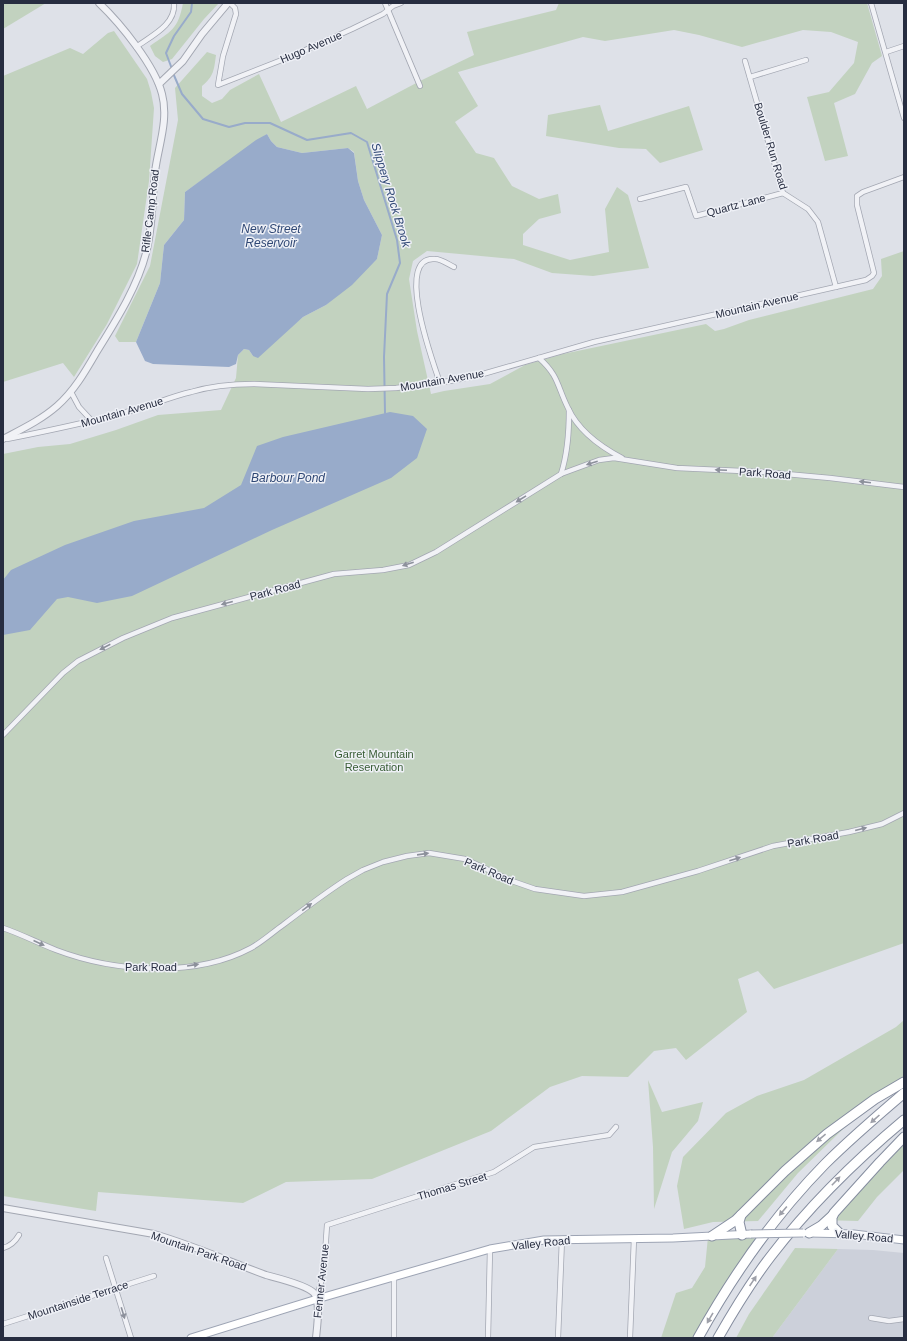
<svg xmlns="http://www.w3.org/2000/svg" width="907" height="1341" font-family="Helvetica,sans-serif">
<rect width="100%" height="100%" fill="#dee1e8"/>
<polygon fill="#ccd0da" points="838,1249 873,1250 904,1253 904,1338 772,1338"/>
<g fill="#c2d2bf">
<polygon points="3,3 46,3 3,29"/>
<path d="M183 3H219L204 19 172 59 163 62 155 56 150 46C171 31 178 30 183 3Z"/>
<path d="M559 3H867L882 56 872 63 855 94 834 103 848 156 825 161 807 97 829 92 854 63 858 42 831 32 803 30 742 47 699 35 674 30 605 41 583 37 458 72 478 106 455 122 476 153 494 158 512 186 539 199 558 194 561 213 539 219 523 234V245L570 260 609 252 605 209 617 187 628 195 649 268 593 276 552 273 514 259 427 251 413 261 409 279 417 331 431 394 444 391 490 384 525 365 563 354 706 324 715 331 724 329 749 320 873 289 882 276 881 259 904 251V943L774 989 758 971 738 979 747 1012 686 1060 676 1048 654 1051 628 1077 582 1076 550 1087 491 1131 372 1179 286 1182 243 1203 98 1192 96 1211 3 1196V454L38 447 70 444 116 430 158 415 221 410 236 378 238 355 244 349 249 350 253 356 285 332 303 317 326 305 377 259 382 235 364 200 358 181 354 152 348 148 302 153 277 147 271 141 267 134 185 192 184 220 164 245 160 283 136 342H119L115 336 150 266 178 120 175 88 207 52 216 55C214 70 214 76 202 86V96L212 103 222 99 230 90 259 74 281 122 356 86 367 109 422 80 474 55 467 32 556 10Z"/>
<polygon points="114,31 147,79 151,92 154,108 149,181 137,264 107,324 74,377 63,363 3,382 3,76 70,48 83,54 108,33"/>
<polygon points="600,105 608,131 689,106 703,150 660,163 646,149 619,148 546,136 548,115"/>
<polygon points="904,1020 904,1077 842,1130 798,1173 758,1221 713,1222 684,1229 677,1186 683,1157 726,1113 757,1096 804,1080 896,1027"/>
<polygon points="648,1080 662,1112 703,1102 698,1121 672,1152 654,1209 653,1147"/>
<polygon points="904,1139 904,1170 877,1197 858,1221 820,1220"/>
<polygon points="753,1234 755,1240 693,1338 661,1338 676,1293 692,1288 705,1267 708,1237"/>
<polygon points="795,1248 838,1249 772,1338 736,1338 749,1314"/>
</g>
<g fill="#98abca">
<polygon points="267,134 271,141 277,147 302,153 348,148 354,153 358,181 364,200 382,235 377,259 352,285 326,305 303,317 258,358 253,356 249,350 244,349 238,355 236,364 229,367 153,364 145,361 136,342 160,283 164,245 184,220 185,192 256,140"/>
<polygon points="390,412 413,416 427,429 417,458 391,478 272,530 132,596 97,603 68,597 57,599 30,630 3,635 3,580 11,570 65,545 134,521 204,508 241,485 257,446 283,437"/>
</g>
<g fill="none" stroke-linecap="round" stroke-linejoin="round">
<g stroke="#98abca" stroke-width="2">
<polyline points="172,69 166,53 174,36 191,12 192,3"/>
<polyline points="173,73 182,94 203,119 229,127 245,123 270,123 307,140 351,133 367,142 397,240 400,263 387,294 384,357 385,413"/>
</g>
<defs>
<g id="minor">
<polyline points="230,3 235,8 236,14 223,56 218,85 292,56 352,29 383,14 393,6 401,3"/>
<polyline points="385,3 420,86"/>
<polyline points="871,3 904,118"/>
<path d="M136 47C151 36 176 25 174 3"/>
<polyline points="886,52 904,46"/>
<polyline points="745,61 783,193 808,209 818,222 836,287"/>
<polyline points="750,77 806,60"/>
<polyline points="640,199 686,187 696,216 783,193"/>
<path d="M539 358C559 376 557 386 568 408 578 430 601 447 622 458"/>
<path d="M440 383C434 365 393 255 435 259 441 259 448 264 454 267"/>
<polyline points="71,392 79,407 92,421"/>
<path d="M7 439C47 431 87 423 126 412 148 407 169 397 191 392 211 386 233 384 254 384L368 389 396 388 450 381 476 376 594 342 866 280 872 276 874 273 857 205V196L863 192 904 177"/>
<path d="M561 474C568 452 569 432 569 410"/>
<polyline points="3,735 63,673 78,661 123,638 172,618 334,574 383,570 409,565 436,552 561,474 599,460 614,458 677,468 764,472 830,478 904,487"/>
<path d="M3 928C21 934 38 943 56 950 114 972 195 978 251 948 262 942 273 932 283 925 304 909 325 893 347 879L363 870 383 862 407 856 429 853 465 859 512 881 535 889 584 896 622 892 698 871 773 846 849 832 882 824 904 813"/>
<path d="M3 1248C11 1246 15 1242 19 1235"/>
<polyline points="106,1258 131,1338"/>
<polyline points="317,1299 324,1269 327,1225 494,1172 534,1147 609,1135 616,1127"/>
<polyline points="871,1318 889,1321 904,1319"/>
<polyline points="3,1324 154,1276"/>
<polyline points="394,1338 394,1277"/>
<polyline points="488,1338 490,1249"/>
<polyline points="558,1338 562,1239"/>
<polyline points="630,1338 634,1238"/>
</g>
<g id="tertiary">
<polyline points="159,84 183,61 202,34 228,3"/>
<path d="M3 439C22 429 41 420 57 406 74 391 85 372 96 353 115 322 137 288 146 253 153 227 152 199 155 172 158 147 169 120 162 94 155 66 121 24 99 3"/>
<path d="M3 1208 154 1234C192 1245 228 1261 266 1275 277 1278 307 1285 314 1293 321 1301 317 1327 316 1338"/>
</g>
<g id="primary">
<polyline points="809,1233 854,1234 904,1240"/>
<polyline points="191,1338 317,1299 490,1249 544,1240 673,1238 751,1234"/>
</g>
<g id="motorway">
<polyline points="741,1215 739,1222 742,1235"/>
<polyline points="809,1233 821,1226 833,1215"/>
<polyline points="839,1233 832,1226 832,1217 834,1213 880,1162 904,1137"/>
<polyline points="712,1236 736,1220 785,1171 827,1134 875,1099 904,1082"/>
<path d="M698 1338C733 1275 774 1216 825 1164 850 1139 877 1116 904 1093"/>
<path d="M718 1338C734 1310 751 1282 771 1256 810 1205 855 1161 904 1120"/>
</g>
</defs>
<use href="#minor" stroke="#a3a7b2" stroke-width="6"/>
<use href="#tertiary" stroke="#a3a7b2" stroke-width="8"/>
<use href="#primary" stroke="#9da4b4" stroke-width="9"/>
<use href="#motorway" stroke="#858d9f" stroke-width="11"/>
<use href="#minor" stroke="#f1f2f6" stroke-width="4.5"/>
<use href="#tertiary" stroke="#f1f2f6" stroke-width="6"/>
<use href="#primary" stroke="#fff" stroke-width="7"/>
<use href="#motorway" stroke="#fff" stroke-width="9"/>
<defs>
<polyline id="primary-bridge" points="751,1234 803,1233"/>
</defs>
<use href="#primary-bridge" stroke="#9da4b4" stroke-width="9" stroke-linecap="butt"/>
<use href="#primary-bridge" stroke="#fff" stroke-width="7"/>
</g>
<defs><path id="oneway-solid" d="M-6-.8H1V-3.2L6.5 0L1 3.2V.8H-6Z"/></defs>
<g fill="#8c909b">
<use href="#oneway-solid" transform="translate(592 463) rotate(162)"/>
<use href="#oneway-solid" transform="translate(721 470) rotate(-177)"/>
<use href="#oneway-solid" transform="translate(865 482) rotate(-173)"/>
<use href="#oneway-solid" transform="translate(521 499) rotate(148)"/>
<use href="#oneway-solid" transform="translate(408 564) rotate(162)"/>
<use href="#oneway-solid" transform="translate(227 603) rotate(165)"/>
<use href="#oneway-solid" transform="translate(105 647) rotate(153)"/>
<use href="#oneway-solid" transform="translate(861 829) rotate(-14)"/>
<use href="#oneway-solid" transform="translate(423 854) rotate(-8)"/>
<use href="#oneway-solid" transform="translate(735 859) rotate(-18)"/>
<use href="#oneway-solid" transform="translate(307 907) rotate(-37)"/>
<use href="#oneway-solid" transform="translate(39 943) rotate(24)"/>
<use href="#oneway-solid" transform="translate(193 965) rotate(-9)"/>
<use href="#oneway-solid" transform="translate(123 1313) rotate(73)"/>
</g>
<g fill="#9ea0a9">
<use href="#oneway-solid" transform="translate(875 1119) rotate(138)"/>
<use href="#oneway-solid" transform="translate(821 1138) rotate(140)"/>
<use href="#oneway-solid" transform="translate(836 1181) rotate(-46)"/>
<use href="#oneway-solid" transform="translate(783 1211) rotate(130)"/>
<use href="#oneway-solid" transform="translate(753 1281) rotate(-56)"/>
<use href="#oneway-solid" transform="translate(710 1318) rotate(120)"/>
</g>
<g text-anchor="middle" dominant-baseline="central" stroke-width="3" stroke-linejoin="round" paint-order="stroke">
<g font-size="11" fill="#272d40" stroke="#eef0f6">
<text transform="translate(311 47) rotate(-23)">Hugo Avenue</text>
<text transform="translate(771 146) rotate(73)">Boulder Run Road</text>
<text transform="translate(736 205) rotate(-15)">Quartz Lane</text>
<text transform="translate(150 211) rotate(-83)">Rifle Camp Road</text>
<text transform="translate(757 305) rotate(-13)">Mountain Avenue</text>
<text transform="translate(442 380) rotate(-10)">Mountain Avenue</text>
<text transform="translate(122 412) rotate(-16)">Mountain Avenue</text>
<text transform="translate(765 473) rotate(4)">Park Road</text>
<text transform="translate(275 590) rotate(-15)">Park Road</text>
<text transform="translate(813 839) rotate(-10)">Park Road</text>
<text transform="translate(489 871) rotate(23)">Park Road</text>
<text x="151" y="967">Park Road</text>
<text transform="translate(452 1186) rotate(-17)">Thomas Street</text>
<text transform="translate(864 1236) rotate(5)">Valley Road</text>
<text transform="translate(541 1243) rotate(-6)">Valley Road</text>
<text transform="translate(199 1251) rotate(19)">Mountain Park Road</text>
<text transform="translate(321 1281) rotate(-84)">Fenner Avenue</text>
<text transform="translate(78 1300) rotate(-18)">Mountainside Terrace</text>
</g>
<g font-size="11" fill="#375c34" stroke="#eef0f6">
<text x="374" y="754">Garret Mountain<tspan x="374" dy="13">Reservation</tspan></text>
</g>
<g font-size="12" font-style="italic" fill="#304875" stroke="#eef0f6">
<text transform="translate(391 195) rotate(73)">Slippery Rock Brook</text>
<text x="271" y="229">New Street<tspan x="271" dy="14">Reservoir</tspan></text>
<text x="288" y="478">Barbour Pond</text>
</g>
</g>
<rect width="907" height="1341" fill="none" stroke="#272d40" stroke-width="8"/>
</svg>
